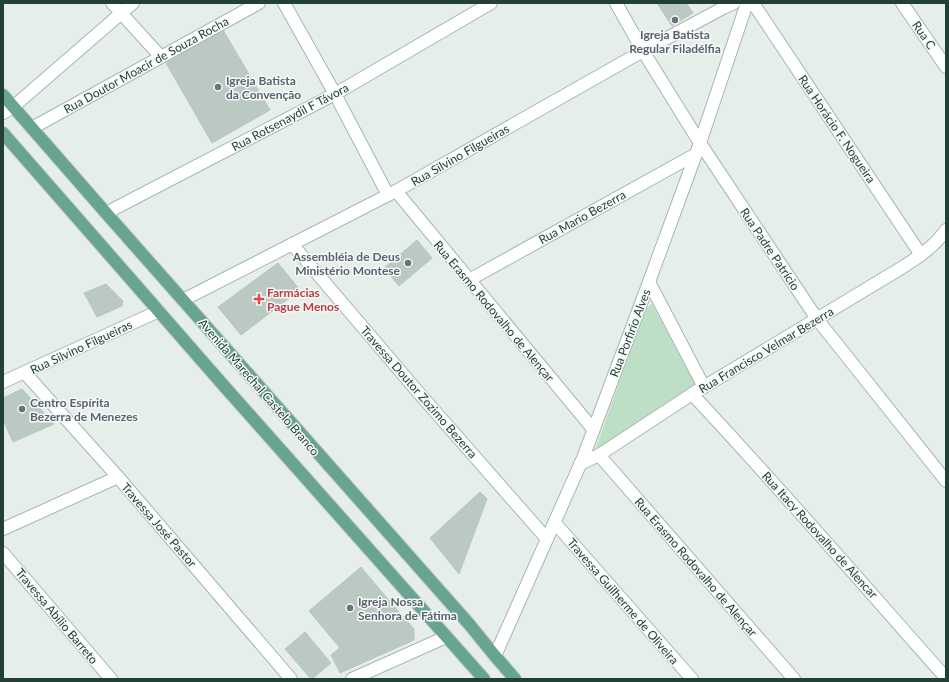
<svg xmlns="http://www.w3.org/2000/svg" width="949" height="682" font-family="Lato,sans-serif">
<rect width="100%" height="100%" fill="#e5eee9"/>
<polygon fill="#bddfc5" points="652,304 695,384 595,450 646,308"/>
<g fill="#bac9c2" stroke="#b7c8c0">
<polygon points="657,3 686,3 693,13 672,26"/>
<polygon points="223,30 270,110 212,143 166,63"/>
<polygon points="417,240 432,258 399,286 384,268"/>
<polygon points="278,263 300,290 241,335 218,307"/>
<polygon points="106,284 123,301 122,306 97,317 84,293"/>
<polygon points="22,389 54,424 13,442 3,420 3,398"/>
<polygon points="480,492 487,499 459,574 430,538"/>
<polygon points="361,567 392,604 340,648 309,611"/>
<polygon points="392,604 414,629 414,640 340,673 331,655"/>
<polygon points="305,632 331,663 312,679 311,679 285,649"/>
</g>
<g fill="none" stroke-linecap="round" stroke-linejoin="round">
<defs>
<g id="minor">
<polyline points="112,3 161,57"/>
<polyline points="284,3 335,94 388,195"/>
<polyline points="616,3 643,51 700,143 817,319 946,481"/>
<polyline points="753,3 921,255"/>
<polyline points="902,3 946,67"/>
<polyline points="3,113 13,107 133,3"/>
<polyline points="32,128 259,3"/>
<polyline points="396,191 593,429"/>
<polyline points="106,213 335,94 491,3"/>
<polyline points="292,244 418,392 547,539"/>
<polyline points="469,280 696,154"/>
<polyline points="649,282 704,387"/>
<polyline points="183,300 396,191 643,51 723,8 734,3"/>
<polyline points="25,373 118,477 291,679"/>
<polyline points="3,382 159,311"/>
<path d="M692 394C779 487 862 583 946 678"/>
<polyline points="599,455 794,679"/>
<path d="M580 464 599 455 692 394 898 270C916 259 934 247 946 230"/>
<polyline points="555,523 692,679"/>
<polyline points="3,529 118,477"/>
<polyline points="3,553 111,679"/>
<polyline points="495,656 583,458 649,282 700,143 747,3"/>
<polyline points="352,679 446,637"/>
</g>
<g id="major">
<polyline points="3,95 106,213 469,624 495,656 515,679"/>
<polyline points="3,133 224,386 484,679"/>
</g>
</defs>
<use href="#minor" stroke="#a7b6b0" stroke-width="14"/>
<use href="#major" stroke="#c1cac7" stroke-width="14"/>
<use href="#minor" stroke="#fff" stroke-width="12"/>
<use href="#major" stroke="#69a492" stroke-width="12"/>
</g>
<g fill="#6b7280" stroke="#f5faf8" stroke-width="1.5">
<circle cx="675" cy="20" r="4"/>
<circle cx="218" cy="87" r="4"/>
<circle cx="408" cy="263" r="4"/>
<circle cx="22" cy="409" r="4"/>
<circle cx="350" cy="608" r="4"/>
</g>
<path fill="#e0444e" stroke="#f5faf8" stroke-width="1.5" d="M257 293h4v4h4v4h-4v4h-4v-4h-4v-4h4z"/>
<g text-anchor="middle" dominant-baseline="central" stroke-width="3" stroke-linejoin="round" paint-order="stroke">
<g font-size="12" font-weight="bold" fill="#5b616d" stroke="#f5faf8" text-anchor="start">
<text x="675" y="34" text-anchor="middle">Igreja Batista<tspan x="675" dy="14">Regular Filadélfia</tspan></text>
<text x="226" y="80">Igreja Batista<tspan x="226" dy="14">da Convenção</tspan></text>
<text x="400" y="256" text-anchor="end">Assembléia de Deus<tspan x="400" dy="14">Ministério Montese</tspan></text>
<text x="30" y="402">Centro Espírita<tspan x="30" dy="14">Bezerra de Menezes</tspan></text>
<text x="358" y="601">Igreja Nossa<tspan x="358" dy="14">Senhora de Fátima</tspan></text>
</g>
<g font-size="12" fill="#234037" stroke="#f5faf8">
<text transform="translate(924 35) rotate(56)">Rua C</text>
<text transform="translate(146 65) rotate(-29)">Rua Doutor Moacir de Souza Rocha</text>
<text transform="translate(290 117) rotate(-28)">Rua Rotsenaydil F Távora</text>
<text transform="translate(837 129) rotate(56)">Rua Horácio F. Nogueira</text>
<text transform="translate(460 155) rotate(-30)">Rua Silvino Filgueiras</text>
<text transform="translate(582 217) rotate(-29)">Rua Mario Bezerra</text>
<text transform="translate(770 249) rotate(56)">Rua Padre Patrício</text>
<text transform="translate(494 311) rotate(50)">Rua Erasmo Rodovalho de Alençar</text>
<text transform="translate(630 333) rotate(-69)">Rua Porfirio Alves</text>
<text transform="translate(81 347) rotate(-25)">Rua Silvino Filgueiras</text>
<text transform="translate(766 350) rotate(-31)">Rua Francisco Velmar Bezerra</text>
<text transform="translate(259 387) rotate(49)">Avenida Marechal Castelo Branco</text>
<text transform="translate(419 392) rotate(49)">Travessa Doutor Zozimo Bezerra</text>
<text transform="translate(159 525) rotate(49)">Travessa José Pastor</text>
<text transform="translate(820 535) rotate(48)">Rua Itacy Rodovalho de Alencar</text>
<text transform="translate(696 567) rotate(49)">Rua Erasmo Rodovalho de Alençar</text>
<text transform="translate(623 601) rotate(49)">Travessa Guilherme de Oliveira</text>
<text transform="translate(57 616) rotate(50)">Travessa Abílio Barreto</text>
</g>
<g font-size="12" font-weight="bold" fill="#be3a42" stroke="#f5faf8" text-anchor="start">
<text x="267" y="292">Farmácias<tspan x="267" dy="14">Pague Menos</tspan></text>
</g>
</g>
<rect width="949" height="682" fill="none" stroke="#234037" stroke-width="8"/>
</svg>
